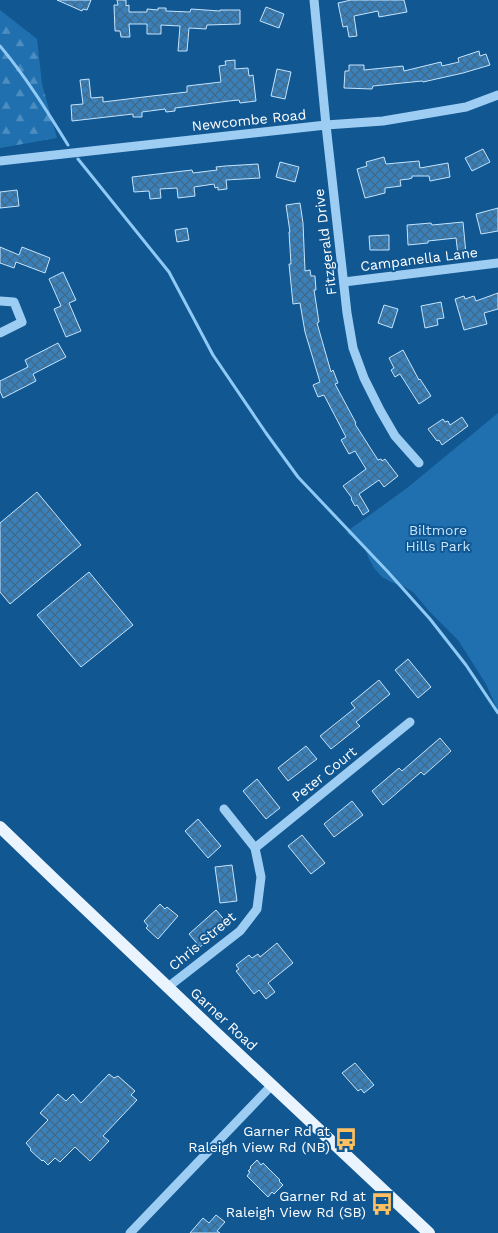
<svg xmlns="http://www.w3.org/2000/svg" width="498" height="1233" font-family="'Work Sans',sans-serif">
<defs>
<pattern id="forest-firs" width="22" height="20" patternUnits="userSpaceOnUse" patternTransform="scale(1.25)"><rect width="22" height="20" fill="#2070af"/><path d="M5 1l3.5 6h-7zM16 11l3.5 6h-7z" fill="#4d8dbf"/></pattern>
<pattern id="building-cross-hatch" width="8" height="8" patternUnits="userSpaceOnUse" patternTransform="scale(1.25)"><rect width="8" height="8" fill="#3a80ba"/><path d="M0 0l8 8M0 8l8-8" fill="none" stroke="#426988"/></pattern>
</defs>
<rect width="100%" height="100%" fill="#115792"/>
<polygon fill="url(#forest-firs)" points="0,10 37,39 42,84 57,138 0,148"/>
<polygon fill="#2070af" points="498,413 498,711 486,684 458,640 429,611 413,592 403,586 393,583 382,577 374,568 368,557 365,547 347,533 349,530 407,488"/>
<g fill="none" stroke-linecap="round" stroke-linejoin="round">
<g stroke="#8fcaf6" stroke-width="3">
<path d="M0 46C26 77 47 111 68 145"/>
<polyline points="78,159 169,272 213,355 266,433 298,477 388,572 430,619 466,665 498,713"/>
</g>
</g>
<g fill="url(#building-cross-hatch)" stroke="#c5e4fd">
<polygon points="57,0 91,0 87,10 83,9 82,11"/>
<polygon points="117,0 126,0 126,6 129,5 129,12 147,12 147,9 158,10 158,8 166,8 166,11 190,12 191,9 220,11 220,10 240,10 240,24 207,25 206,29 189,28 187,51 178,51 180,26 161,25 161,34 147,34 147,24 129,24 130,37 121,37 120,31 115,31 114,5 118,5"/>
<polygon points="351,0 404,0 407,12 379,17 378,11 354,16 357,36 349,37 347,26 343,27 338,3"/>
<polygon points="266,7 284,14 279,28 260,21"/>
<polygon points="479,51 480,56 486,54 490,65 463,73 423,82 422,81 373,86 372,89 344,88 345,71 349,71 349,65 364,65 364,70 403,66 404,71 441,62 442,66 459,62 458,58"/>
<polygon points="235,60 235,69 248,68 249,76 253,75 256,101 240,103 239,100 229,101 175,108 175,111 166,112 165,109 142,112 142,117 133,117 133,114 72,121 71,105 83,104 80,80 89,79 91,98 103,97 103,102 152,96 187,92 187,86 221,82 219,66 226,65 225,61"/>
<polygon points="277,69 291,72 285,99 271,96"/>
<polygon points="483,149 490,162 472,171 465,158"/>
<polygon points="384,157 386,164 419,161 420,168 448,163 450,177 430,181 429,176 412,176 412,178 409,179 400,180 401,186 385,188 385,193 365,198 357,169 367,166 366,162"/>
<polygon points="280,162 299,167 295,182 276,177"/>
<polygon points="258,164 260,178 226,180 227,189 218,190 218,187 215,188 214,184 194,187 195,196 178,198 177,188 160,189 161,198 150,199 149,191 134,192 132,177 192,170 193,173 217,170 216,167 225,166"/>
<polygon points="17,190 19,206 0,208 0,192"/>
<polygon points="300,203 303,223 305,271 310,270 311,276 315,276 316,290 314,290 319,322 317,323 331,372 333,370 338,383 335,384 356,423 355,424 378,460 381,459 382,461 385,459 398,476 384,487 379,480 359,494 369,511 363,515 357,505 355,506 351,499 352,498 343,486 366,469 355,451 349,454 341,440 346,437 324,395 318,397 313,385 320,382 305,332 300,303 293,304 289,264 291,264 289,232 290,232 286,205"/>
<polygon points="498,208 498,231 481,234 476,214"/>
<polygon points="463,222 466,254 458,255 456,238 428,241 428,243 408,245 407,225 431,223 432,225"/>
<polygon points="187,228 189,240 177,242 175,230"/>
<polygon points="389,235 389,250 370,250 369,236"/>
<polygon points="0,247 19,255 22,247 50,258 45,273 16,262 14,268 0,263"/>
<polygon points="63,272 76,300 69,303 81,331 66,337 54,309 61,306 49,279"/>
<polygon points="498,293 498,309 484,313 487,324 464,330 455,299 464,296 465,299 474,296 476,301"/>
<polygon points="441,302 444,318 437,319 438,325 425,328 421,306"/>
<polygon points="384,305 398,309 392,328 378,323"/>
<polygon points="58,343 66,357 33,374 36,381 3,398 0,391 0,381 28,367 25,360"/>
<polygon points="403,350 419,380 420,379 431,396 419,404 400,374 395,377 391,370 394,368 389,358"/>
<polygon points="462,417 468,426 442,445 439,440 437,441 428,429 443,419 445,422 448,421 450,425"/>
<polygon points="37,492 81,545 10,604 0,592 0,523"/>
<polygon points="89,572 133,625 81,667 37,615"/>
<polygon points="408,659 431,687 418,698 395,670"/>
<polygon points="379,680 390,694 356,722 360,726 331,749 320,736 355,708 351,703"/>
<polygon points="440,738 451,751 424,775 421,772 383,805 372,791 399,768 402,771"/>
<polygon points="306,746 317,759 288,781 278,768"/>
<polygon points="257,779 280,808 266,819 243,791"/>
<polygon points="352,801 363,815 334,837 324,824"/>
<polygon points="198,819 221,846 208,858 185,831"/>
<polygon points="302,835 325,863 311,874 288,846"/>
<polygon points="232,865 237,901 220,903 215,867"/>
<polygon points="160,904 165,909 167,907 178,916 158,939 146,928 148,926 144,921"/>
<polygon points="216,910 227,923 200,947 189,934"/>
<polygon points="277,943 293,963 268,983 275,992 266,999 259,990 254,994 236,971 239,969 236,965 249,955 252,958 258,954 260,957"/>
<polygon points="355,1063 374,1085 364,1093 361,1089 358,1091 342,1073"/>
<polygon points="109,1074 114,1078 118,1076 135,1091 131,1095 137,1100 103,1136 109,1141 90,1161 75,1147 60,1162 55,1158 48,1165 43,1160 42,1161 30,1150 31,1149 26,1143 48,1120 40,1113 58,1094 66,1101 73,1094 81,1103"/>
<polygon points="257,1160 261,1165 263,1163 280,1180 279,1181 283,1185 274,1194 272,1192 268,1197 247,1176 250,1172 248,1171 251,1168 250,1167"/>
<polygon points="216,1215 225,1222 217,1231 220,1233 190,1233 203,1218 209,1223"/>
</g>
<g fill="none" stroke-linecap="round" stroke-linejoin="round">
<g stroke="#9ecdf3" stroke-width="9">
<polyline points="314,0 326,125 347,313 353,348 364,378 380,410 395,436 419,463"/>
<polyline points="0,161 326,125 383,121 466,107 498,95"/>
<polyline points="344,282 498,263"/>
<polyline points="0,301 14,302 22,322 0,333"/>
<polyline points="255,848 410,722"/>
<polyline points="168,987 240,931 257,909 261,877 255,848 224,809"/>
<polyline points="130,1233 272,1085"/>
</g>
<polyline stroke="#e9f4ff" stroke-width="12" points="0,827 55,880 213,1030 429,1233"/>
</g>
<defs>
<symbol id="bus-bare" viewBox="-9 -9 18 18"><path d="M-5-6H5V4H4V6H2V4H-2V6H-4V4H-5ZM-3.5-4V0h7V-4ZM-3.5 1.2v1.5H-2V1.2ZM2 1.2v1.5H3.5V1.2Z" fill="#ffc05f" stroke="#115792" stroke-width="2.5" paint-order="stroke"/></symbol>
</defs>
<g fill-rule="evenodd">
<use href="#bus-bare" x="330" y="1123" width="32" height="32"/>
<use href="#bus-bare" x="366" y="1188" width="32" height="32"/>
</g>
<g text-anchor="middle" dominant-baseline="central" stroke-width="4" stroke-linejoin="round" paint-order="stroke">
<g font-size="14" fill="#fff" stroke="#115792">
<text transform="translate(249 120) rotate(-6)">Newcombe Road</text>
<text transform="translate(325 242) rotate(-97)">Fitzgerald Drive</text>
<text transform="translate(419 259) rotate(-7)">Campanella Lane</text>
<text transform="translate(324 774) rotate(-39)">Peter Court</text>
<text transform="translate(202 941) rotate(-40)">Chris Street</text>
<text transform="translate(224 1019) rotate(43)">Garner Road</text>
</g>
<g font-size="14" fill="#c5e4fd" stroke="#115792">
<text x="438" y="530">Biltmore<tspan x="438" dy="16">Hills Park</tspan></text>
</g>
<g font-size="14" fill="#fff" stroke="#115792" text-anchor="end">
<text x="330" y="1131">Garner Rd at<tspan x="330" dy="16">Raleigh View Rd (NB)</tspan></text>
<text x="366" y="1196">Garner Rd at<tspan x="366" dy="16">Raleigh View Rd (SB)</tspan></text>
</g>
</g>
</svg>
